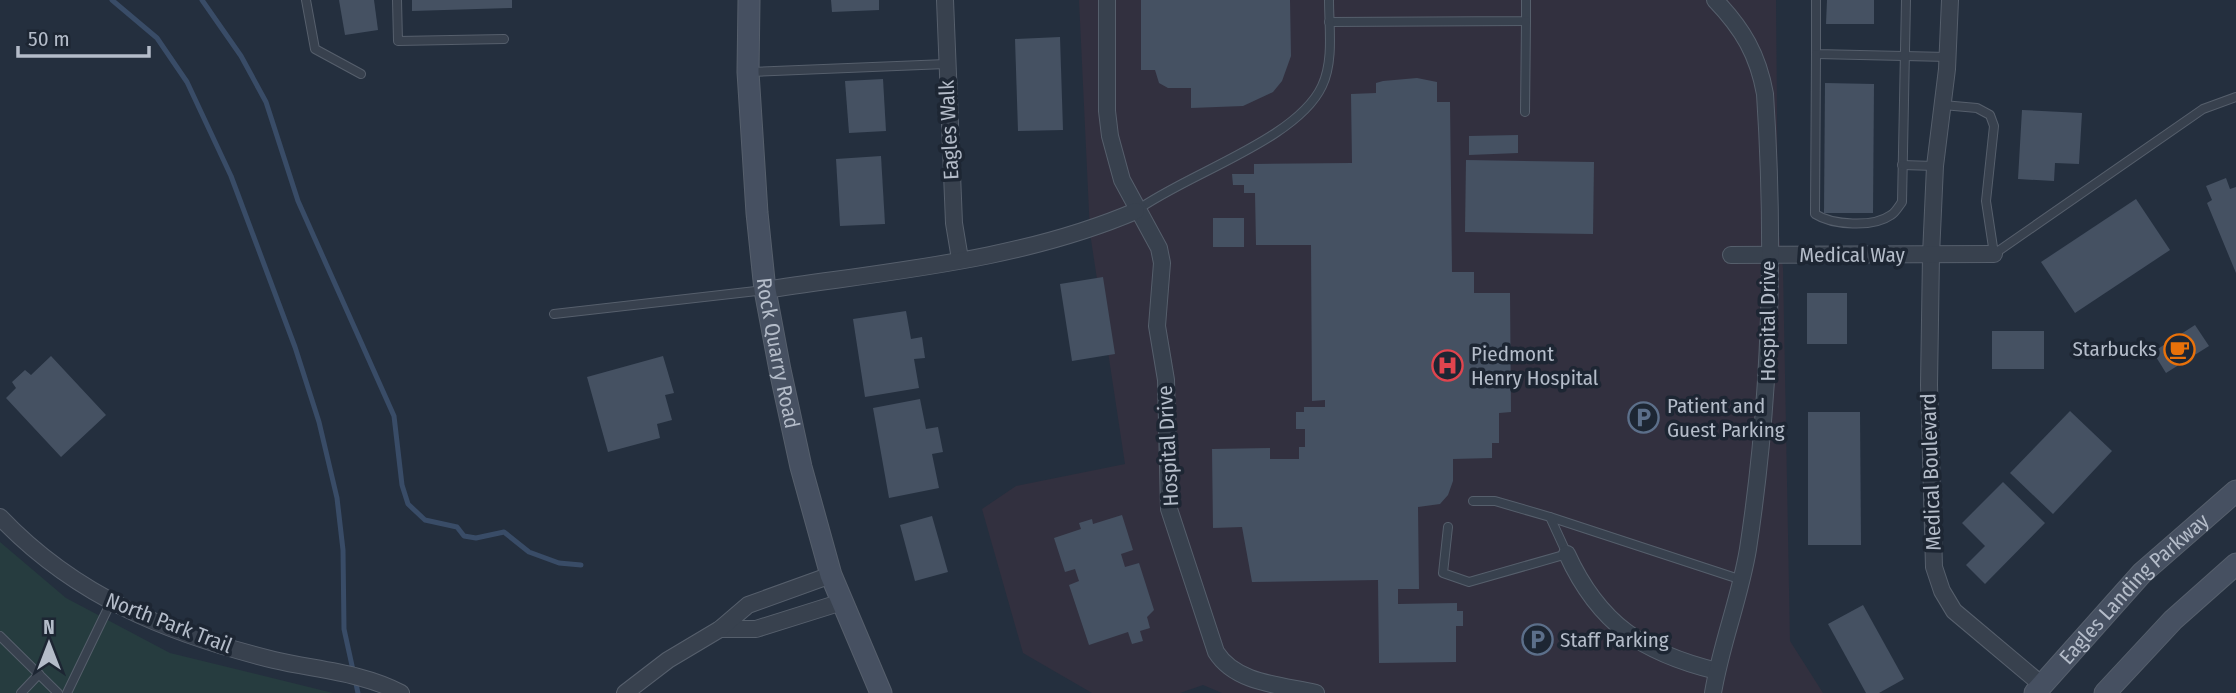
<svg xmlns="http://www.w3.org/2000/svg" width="2236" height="693" font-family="'Fira Sans Condensed',sans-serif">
<rect width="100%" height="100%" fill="#242f3e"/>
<polygon fill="#32303f" points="1079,0 1776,0 1778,227 1783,268 1790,641 1823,693 1222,693 1203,685 1180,693 1092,693 1023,653 982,509 1016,486 1125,464 1090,233"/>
<polygon fill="#263c3f" points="0,542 66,598 170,653 333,693 0,693"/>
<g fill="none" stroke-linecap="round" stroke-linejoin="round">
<g stroke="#394c67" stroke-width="5">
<polyline points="112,0 157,38 187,82 231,176 295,347 319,422 337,498 343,550 344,629 358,693"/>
<polyline points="202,0 241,56 266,102 298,201 394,416 402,485 408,504 425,520 457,527 464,536 476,538 504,532 529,552 559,563 581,565"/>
</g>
</g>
<g fill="#455162">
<polygon points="339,0 374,0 378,30 345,35"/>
<polygon points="412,0 512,0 512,8 412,11"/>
<polygon points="831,0 879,0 879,10 832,12"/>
<polygon points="1141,0 1290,0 1291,56 1282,81 1273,92 1243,106 1191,108 1191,88 1168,88 1159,83 1155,70 1141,70"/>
<polygon points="1827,0 1874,0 1874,24 1826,24"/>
<polygon points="1060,37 1063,130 1018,131 1015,39"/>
<polygon points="1417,78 1437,82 1437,102 1450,102 1452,272 1474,272 1474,293 1510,293 1511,412 1499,413 1499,443 1492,443 1492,458 1453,459 1453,481 1448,495 1440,504 1418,507 1419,589 1398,589 1398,604 1457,603 1457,611 1463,611 1463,626 1456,626 1456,662 1379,663 1378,580 1252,582 1242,527 1213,528 1212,449 1270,448 1270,459 1299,459 1299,447 1305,447 1305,429 1296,429 1296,412 1304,412 1304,407 1325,407 1325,400 1312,401 1311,245 1256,245 1255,193 1244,193 1244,185 1233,185 1232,174 1254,174 1254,164 1352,163 1351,94 1376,93 1376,83 1383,81"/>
<polygon points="883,79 886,131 849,133 845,81"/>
<polygon points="1825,83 1874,84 1873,213 1824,213"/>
<polygon points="2022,110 2082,113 2079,164 2055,163 2054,181 2018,179"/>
<polygon points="1518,135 1518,153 1469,155 1469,136"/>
<polygon points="881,156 885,224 840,226 836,159"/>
<polygon points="1466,160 1594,162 1593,234 1465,232"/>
<polygon points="2226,178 2230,189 2236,187 2236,273 2207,203 2212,200 2206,186"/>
<polygon points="2136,199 2170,250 2075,313 2041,262"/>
<rect x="1213" y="218" width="31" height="29"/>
<polygon points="1103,277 1115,354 1072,361 1060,284"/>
<rect x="1807" y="293" width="40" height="51"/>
<polygon points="906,311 911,339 922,337 925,358 914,359 919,388 865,397 853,319"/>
<polygon points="2195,325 2209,346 2166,373 2153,352"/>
<rect x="1992" y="331" width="52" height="38"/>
<polygon points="51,356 106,415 61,457 6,398 16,388 12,382 25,370 31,375"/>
<polygon points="663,356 674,393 665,395 672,420 657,424 660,438 608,452 587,377"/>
<polygon points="920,399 926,429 938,427 943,452 932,454 939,488 889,498 873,408"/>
<polygon points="2070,411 2112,451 2053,514 2010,473"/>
<polygon points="1808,412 1860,412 1861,545 1808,545"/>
<polygon points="2003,482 2045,523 1985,584 1966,565 1985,546 1962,523"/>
<polygon points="1122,515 1133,550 1121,554 1125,567 1139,563 1154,610 1147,617 1150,628 1140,631 1143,641 1132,644 1128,632 1089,645 1069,585 1079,581 1075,569 1065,572 1054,538 1081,529 1079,523 1092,519 1093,524"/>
<polygon points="932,516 948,572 915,581 900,525"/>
<polygon points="1863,605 1904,679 1879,693 1866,693 1828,624"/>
</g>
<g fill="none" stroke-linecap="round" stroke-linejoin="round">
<defs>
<g id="lane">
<polyline points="306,0 315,49 361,74"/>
<polyline points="397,0 398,41 504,39"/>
<polyline points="1816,0 1816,54 1948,57"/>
<polyline points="1329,22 1526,21 1526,0"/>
<path d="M1816 54 1815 214C1832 225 1873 228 1891 215 1895 213 1899 206 1902 202L1906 0"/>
<polyline points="750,72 946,64"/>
<polyline points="1943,105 1977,108 1990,115 1994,126 1986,201 1994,254 2203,109 2236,97"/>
<polyline points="1525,112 1526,21"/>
<polyline points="1902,165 1935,166"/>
<path d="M1136 211C1186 174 1297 140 1322 86 1334 61 1329 27 1329 0"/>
<polyline points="554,314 765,290"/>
<polyline points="1550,517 1742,580"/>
<polyline points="1448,527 1443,573 1469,582 1567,554 1550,517 1495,501 1473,501"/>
<polyline points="0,636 58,693"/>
<polyline points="21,693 39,674"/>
<polyline points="67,693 111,602"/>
</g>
<g id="street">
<polyline points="945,0 954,223 960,259"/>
<path d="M1107 0V111L1110 136 1122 180 1159 248 1162 263 1157 326 1166 380 1169 509 1216 652C1236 684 1282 685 1316 693"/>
<polyline points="1950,0 1947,69 1935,166 1931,255 1929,385 1934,567 1942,591 1954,611 2042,685"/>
<polyline points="1731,255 1994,254"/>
<path d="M765 290C889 271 1019 261 1136 211"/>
<path d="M0 517C76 597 169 634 274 660 317 670 361 672 401 693"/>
<path d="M1567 554C1599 624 1643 653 1717 671"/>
<polyline points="720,629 756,629 842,602"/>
<polyline points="625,693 668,660 720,629 748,605 831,575"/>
<path d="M1713 693C1721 644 1740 598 1748 549 1771 398 1775 246 1765 94 1758 55 1743 29 1715 0"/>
</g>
<g id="secondary">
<path id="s1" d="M749 0 748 72 757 213 765 290 780 370 801 467 831 575 881 693"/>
<path id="s2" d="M2035 693 2142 573 2236 491"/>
<polyline points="2105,693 2173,620 2236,564"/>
</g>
</defs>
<use href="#lane" stroke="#565f6c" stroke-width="10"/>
<use href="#street" stroke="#565f6c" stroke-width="18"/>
<use href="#secondary" stroke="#565f6c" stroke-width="23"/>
<use href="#lane" stroke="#38414e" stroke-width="8"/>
<use href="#street" stroke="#38414e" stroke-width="16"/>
<use href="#secondary" stroke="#465061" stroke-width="21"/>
</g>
<defs>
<symbol id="cafe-ring" viewBox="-11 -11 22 22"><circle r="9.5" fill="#1d2633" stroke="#e8710a" stroke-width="1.5"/><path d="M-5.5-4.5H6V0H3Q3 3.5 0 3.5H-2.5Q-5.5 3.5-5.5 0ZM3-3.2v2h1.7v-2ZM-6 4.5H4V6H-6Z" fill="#e8710a"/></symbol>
<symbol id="hospital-ring" viewBox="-11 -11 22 22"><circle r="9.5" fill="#1d2633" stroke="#e0444e" stroke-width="1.5"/><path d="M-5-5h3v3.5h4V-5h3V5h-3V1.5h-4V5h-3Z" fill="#e0444e"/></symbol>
<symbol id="parking-ring" viewBox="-11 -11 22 22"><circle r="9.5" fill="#1d2633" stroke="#5c6f8a" stroke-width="1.5"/><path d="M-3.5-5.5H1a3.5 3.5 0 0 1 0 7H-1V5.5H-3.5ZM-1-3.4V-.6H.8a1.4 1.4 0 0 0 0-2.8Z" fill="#5c6f8a"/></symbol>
</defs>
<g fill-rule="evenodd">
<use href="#cafe-ring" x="2162" y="332" width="35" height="35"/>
<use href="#hospital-ring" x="1430" y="348" width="35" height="35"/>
<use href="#parking-ring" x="1626" y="400" width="35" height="35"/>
<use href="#parking-ring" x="1520" y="622" width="35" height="35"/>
</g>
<g text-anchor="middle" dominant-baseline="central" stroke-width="7" stroke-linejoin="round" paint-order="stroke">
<g font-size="21" fill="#b4bcc9" stroke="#1d2633">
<text transform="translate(949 130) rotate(-93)">Eagles Walk</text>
<text x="1852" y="255">Medical Way</text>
<text transform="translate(1768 321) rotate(-90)">Hospital Drive</text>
<text stroke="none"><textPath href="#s1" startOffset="355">Rock Quarry Road</textPath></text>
<text transform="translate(1168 446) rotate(-93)">Hospital Drive</text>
<text transform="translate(1931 472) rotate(-92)">Medical Boulevard</text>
<text stroke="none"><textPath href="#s2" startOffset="144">Eagles Landing Parkway</textPath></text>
<text transform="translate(169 623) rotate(21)">North Park Trail</text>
</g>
<g font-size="21" fill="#b4bcc9" stroke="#1d2633" text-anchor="start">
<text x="2157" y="349" text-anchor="end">Starbucks</text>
<text x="1471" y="354">Piedmont<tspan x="1471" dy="24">Henry Hospital</tspan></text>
<text x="1667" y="406">Patient and<tspan x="1667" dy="24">Guest Parking</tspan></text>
<text x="1560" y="640">Staff Parking</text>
</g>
</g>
<g transform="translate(49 644)" stroke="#1d2633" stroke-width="5" paint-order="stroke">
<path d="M0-5L12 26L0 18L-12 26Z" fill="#b4bcc9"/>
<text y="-10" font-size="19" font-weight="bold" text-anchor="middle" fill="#b4bcc9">N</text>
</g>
<path d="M18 46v10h131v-10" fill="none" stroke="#b4bcc9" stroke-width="3.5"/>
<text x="28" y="46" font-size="21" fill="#b4bcc9" stroke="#1d2633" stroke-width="5" paint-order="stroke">50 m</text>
</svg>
